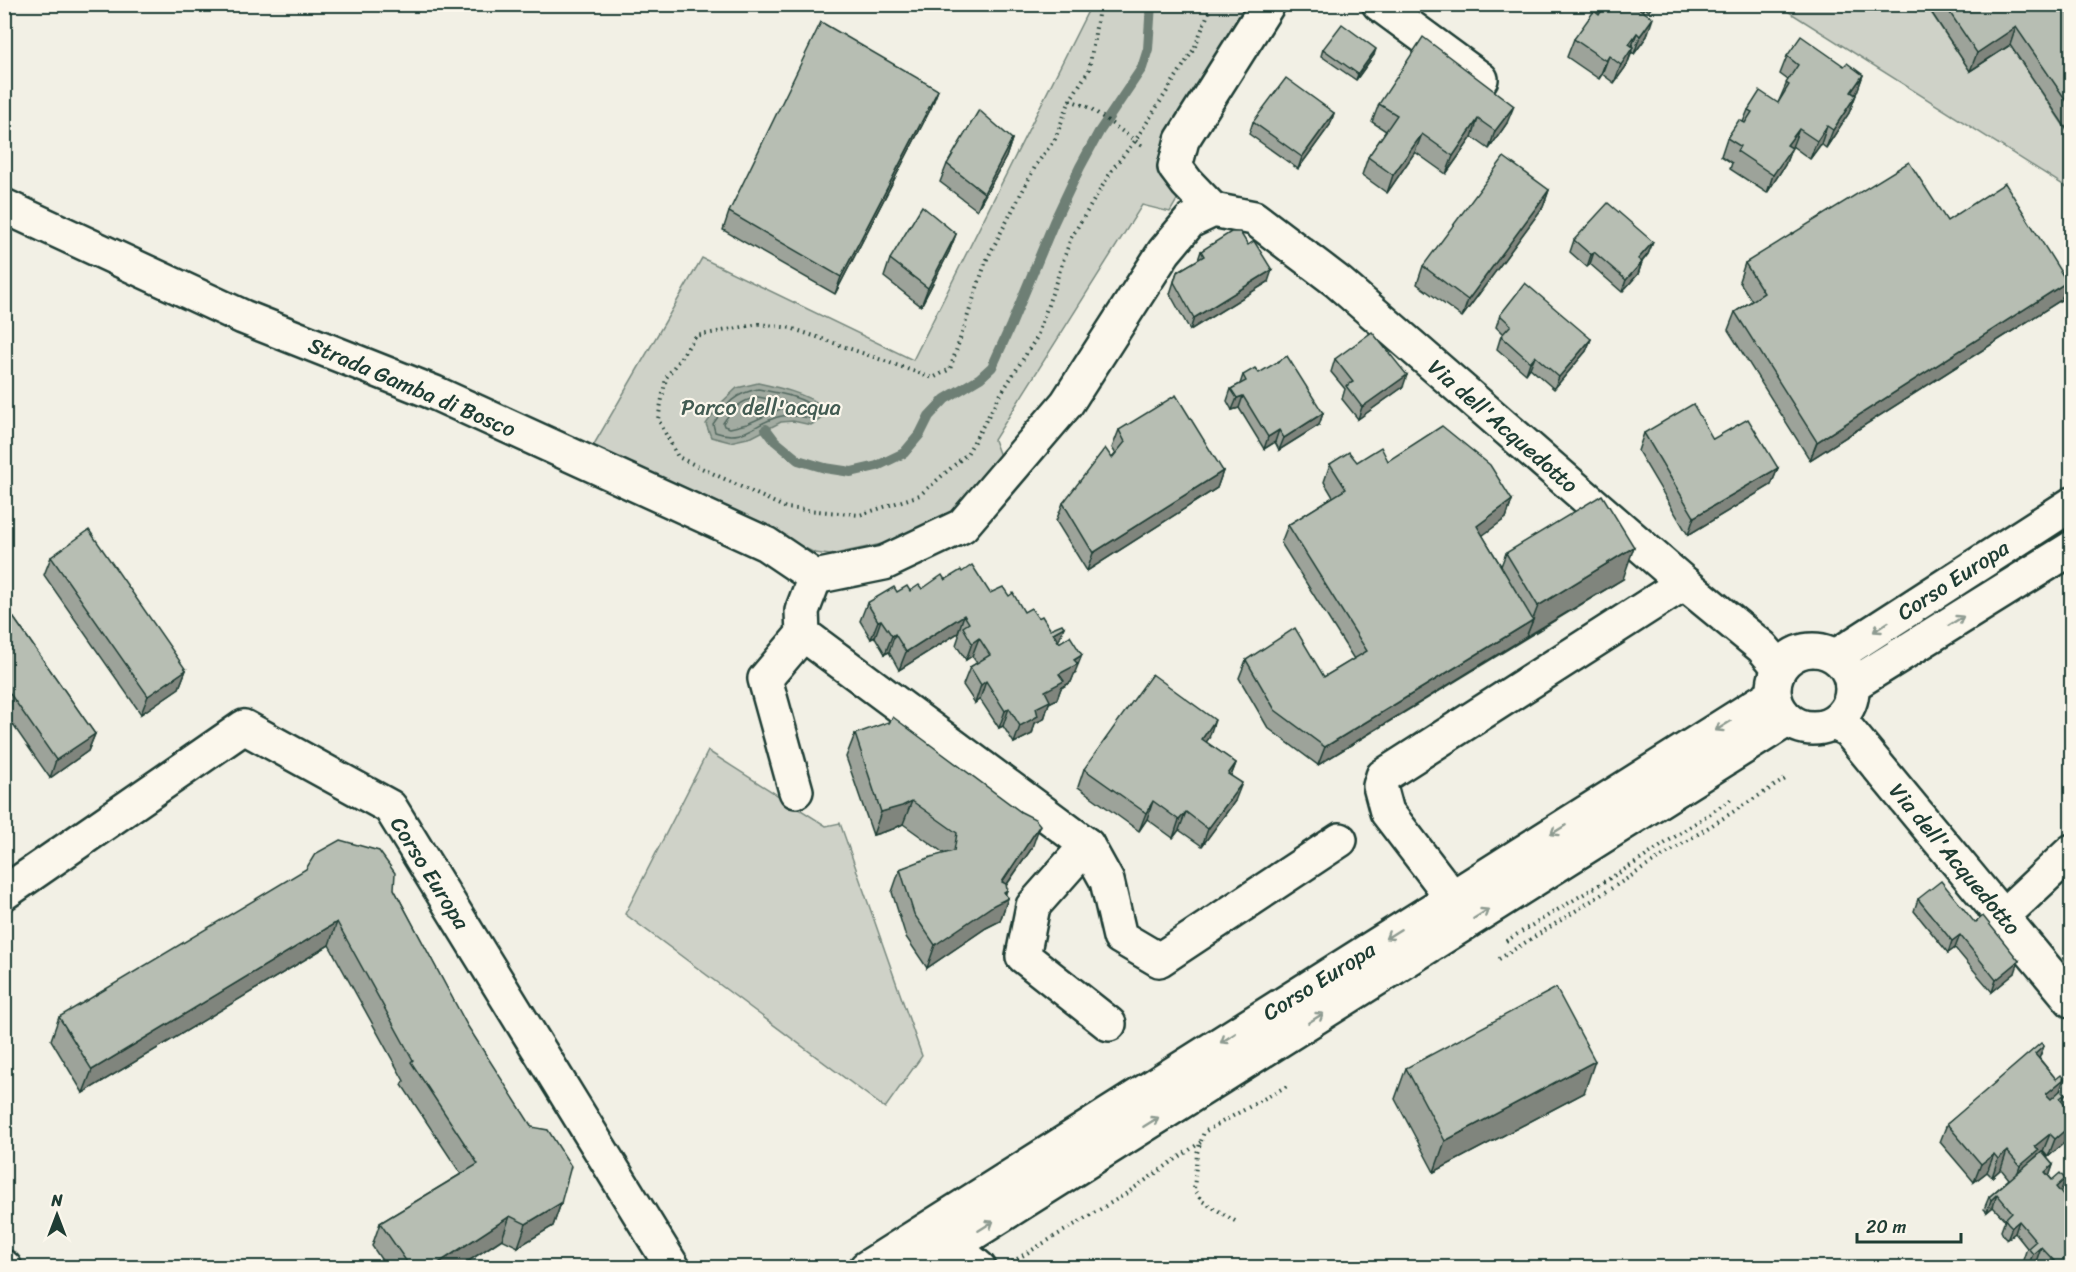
<svg xmlns="http://www.w3.org/2000/svg" width="2076" height="1272" font-family="Sriracha,sans-serif">
<rect width="100%" height="100%" fill="#f2f0e5"/>
<filter id="ink" filterUnits="userSpaceOnUse"><feTurbulence type="fractalNoise" baseFrequency=".0167" numOctaves="2"/><feDisplacementMap in="SourceGraphic" scale="12" xChannelSelector="R" yChannelSelector="G"/><feConvolveMatrix kernelMatrix="1 2 1 2 8 2 1 2 1" color-interpolation-filters="sRGB"/></filter>
<g filter="url(#ink)">
<g fill="#cfd2c8" stroke="#77887e" stroke-width="1.5">
<polygon points="1091,5 1245,5 1165,141 1181,193 1170,212 1142,205 994,440 1003,464 966,509 896,541 830,555 815,553 593,446 702,258 913,360"/>
<polygon points="1778,5 1926,5 1970,71 2010,45 2071,137 2071,190"/>
<polygon points="708,751 826,826 840,823 922,1056 885,1108 625,914"/>
</g>
<path fill="#a2aba1" stroke="#6e7f75" stroke-width="1.5" d="M758 383C781 388 804 393 824 407L821 419 811 425 793 421 781 422 752 437 730 442 711 437 706 424 720 404 737 388Z"/>
<g fill="none" stroke-linecap="round" stroke-linejoin="round">
<g stroke="#536960" stroke-width="1.5">
<path d="M758 389C778 393 801 396 817 409L816 415 810 418C800 417 791 414 782 416 755 421 746 443 715 432L713 424C727 404 733 394 758 389Z"/>
<path d="M758 397 784 402 787 406 747 424 730 428 724 426 723 423C733 408 740 401 758 397Z"/>
</g>
<polyline stroke="#6e7f75" stroke-width="10" points="766,429 775,441 798,460 825,468 851,472 877,466 904,453 920,434 929,416 945,399 980,378 992,367 1011,325 1054,222 1080,167 1099,132 1142,68 1148,49 1151,4"/>
<defs>
<g id="minor">
<polyline points="1379,4 1481,79"/>
<polyline points="4,206 243,317 435,393 766,544 815,577"/>
<polyline points="1213,210 1187,183 1175,167 1182,140 1268,4"/>
<polyline points="815,577 884,563 962,526 1067,403 1164,252 1190,221 1213,210 1254,218 1338,282 1684,583 1762,647 1779,667"/>
<polyline points="815,577 802,611 803,634 1087,845 1033,906 1023,956 1109,1024"/>
<polyline points="1834,723 1848,730 2072,1001"/>
<polyline points="796,791 765,679 803,634"/>
<polyline points="1087,845 1107,881 1120,937 1159,960 1340,840"/>
<polyline points="4,893 244,727 390,807 673,1268"/>
<polyline points="1452,897 1387,812 1380,786 1383,776 1684,583"/>
<polyline points="2003,916 2072,851"/>
<polyline points="953,1246 979,1268"/>
<polyline points="4,1267 5,1268"/>
</g>
<g id="major">
<circle cx="1813" cy="689" r="39"/>
<polyline points="1836,656 2072,504"/>
<polyline points="1852,685 2072,548"/>
<polyline points="866,1268 1772,695"/>
<polyline points="918,1268 1787,720"/>
</g>
</defs>
<use href="#minor" stroke="#1f3d34" stroke-width="38"/>
<use href="#major" stroke="#1f3d34" stroke-width="38"/>
<g stroke="#1f3d34" stroke-width="4" stroke-dasharray="1.5 4.5" stroke-linecap="butt">
<polyline points="1101,4 1099,9 1089,70 1070,100 1055,139 1036,165 986,261 950,369 933,378 791,328 759,324 696,336 666,378 658,419 678,457 786,508 860,515 920,495 967,454 999,397 1037,337 1071,238 1114,167 1135,141 1194,49 1212,4"/>
<polyline points="1070,100 1090,108 1144,147"/>
<polyline points="1506,941 1640,860 1733,798"/>
<polyline points="1499,959 1787,778"/>
<polyline points="1235,1221 1202,1201 1194,1190 1197,1153 1204,1132 1287,1086"/>
<polyline points="1012,1262 1124,1195 1201,1142"/>
</g>
<use href="#minor" stroke="#fbf7ec" stroke-width="33"/>
<use href="#major" stroke="#fbf7ec" stroke-width="33"/>
</g>
<g fill="#9da39a" stroke="#1f3d34" stroke-width="1.5">
<polygon points="1586,4 1654,4 1649,11 1644,8 1642,11 1647,36 1634,54 1632,52 1627,65 1614,83 1602,74 1599,79 1567,57 1574,39 1600,14"/>
<polygon points="1926,4 2072,4 2072,137 2010,45 1970,71"/>
<polygon points="1323,49 1374,55 1356,80 1321,56"/>
<polygon points="1787,56 1844,66 1863,75 1849,113 1826,148 1821,144 1810,159 1792,146 1785,165 1767,193 1730,169 1732,163 1721,156 1727,138 1743,122 1748,110 1778,103 1788,80 1780,74"/>
<polygon points="938,90 931,108 835,294 723,230 729,212"/>
<polygon points="1379,104 1507,123 1489,149 1472,137 1446,174 1415,152 1387,193 1362,175 1368,157 1386,131 1372,122"/>
<polygon points="1334,113 1330,125 1298,169 1249,134 1253,122"/>
<polygon points="1012,139 1006,157 977,210 940,182 947,164"/>
<polygon points="1549,190 1543,207 1462,317 1417,284 1423,266"/>
<polygon points="1947,221 2061,300 1810,460 1728,330 1735,312 1752,301 1739,281 1745,263"/>
<polygon points="956,234 949,252 921,306 884,277 890,259"/>
<polygon points="1574,240 1653,242 1648,254 1642,262 1638,274 1622,292 1590,264 1587,267 1570,252"/>
<polygon points="1201,251 1268,282 1190,330 1170,294 1177,272 1198,260"/>
<polygon points="1500,315 1591,339 1586,351 1554,389 1530,368 1526,374 1497,349 1501,336 1503,334 1496,327"/>
<polygon points="1335,359 1403,387 1358,419 1342,399 1345,389 1331,372"/>
<polygon points="1259,373 1323,413 1319,425 1279,450 1275,442 1264,449 1239,408 1232,410 1227,401 1231,389 1240,384 1243,375"/>
<polygon points="1119,430 1223,471 1217,488 1087,571 1056,521 1063,503 1112,458 1116,454 1112,448"/>
<polygon points="1644,433 1713,439 1778,468 1771,485 1688,535 1638,451"/>
<polygon points="1388,461 1512,500 1506,518 1482,535 1501,566 1506,553 1623,579 1318,765 1268,728 1239,678 1246,660 1324,677 1354,659 1281,543 1288,525 1333,497 1324,482 1330,464"/>
<polygon points="51,557 186,670 179,688 141,714 44,575"/>
<polygon points="962,572 990,593 1009,596 1024,612 1038,618 1059,642 1076,673 1074,674 1071,682 1061,688 1057,699 1049,703 1044,719 1035,723 1032,734 1014,743 1003,726 999,728 980,699 975,703 963,685 970,667 977,663 972,656 966,660 956,645 959,636 958,633 899,670 889,652 885,654 875,637 871,639 860,621 867,603 897,592 922,589 945,580"/>
<polygon points="4,604 95,734 88,751 50,778 4,712"/>
<polygon points="855,734 1032,848 1006,886 1007,890 1005,895 1008,898 1000,921 986,928 927,968 906,937 892,892 900,869 945,854 903,824 893,829 873,835 846,757"/>
<polygon points="1209,738 1206,742 1236,763 1231,776 1235,801 1202,846 1179,830 1173,838 1147,819 1139,831 1078,787 1084,769"/>
<polygon points="394,889 561,1203 553,1226 518,1247 502,1239 458,1268 387,1268 372,1246 380,1223 461,1174 402,1085 404,1081 329,945 83,1093 51,1040 59,1017"/>
<polygon points="1918,899 1975,923 2015,973 1992,992 1955,948 1948,953 1914,911"/>
<polygon points="2044,1046 2039,1058 2056,1079 2064,1079 2059,1092 2065,1094 2062,1102 2072,1113 2072,1136 2048,1157 2043,1151 2042,1152 2053,1165 2049,1176 2061,1191 2060,1192 2072,1268 2044,1268 2037,1259 2028,1266 2023,1260 2027,1248 2015,1233 2007,1239 2003,1235 2001,1231 2005,1220 1993,1207 1987,1212 1984,1209 1989,1197 2009,1179 2001,1169 1992,1177 1987,1172 1974,1182 1940,1142 1947,1124"/>
<polygon points="1406,1068 1584,1093 1434,1172 1395,1099"/>
</g>
<g fill="#80857d" stroke="#1f3d34" stroke-width="1.5">
<polygon points="1641,4 1645,4 1644,8 1632,26 1638,8"/>
<polygon points="1653,18 1647,36 1634,54 1640,36"/>
<polygon points="2016,27 2010,45 1970,71 1977,53"/>
<polygon points="1637,33 1630,51 1633,47 1627,65 1614,83 1629,44"/>
<polygon points="1376,49 1374,55 1356,80 1358,74"/>
<polygon points="1609,56 1602,74 1599,79 1606,61"/>
<polygon points="1863,75 1857,92 1845,110 1851,92"/>
<polygon points="938,90 931,108 835,294 841,277"/>
<polygon points="1856,95 1849,113 1826,148 1833,130"/>
<polygon points="1514,106 1507,123 1489,149 1495,131"/>
<polygon points="1334,113 1330,125 1298,169 1302,157"/>
<polygon points="1478,119 1472,137 1446,174 1453,156"/>
<polygon points="1827,126 1821,144 1810,159 1817,141"/>
<polygon points="1799,129 1785,165 1767,193 1773,175 1787,145"/>
<polygon points="1422,134 1415,152 1387,193 1393,175"/>
<polygon points="1012,139 1006,157 977,210 984,193"/>
<polygon points="1549,190 1543,207 1462,317 1468,300"/>
<polygon points="956,234 949,252 921,306 928,288"/>
<polygon points="1653,242 1648,254 1634,271 1638,259"/>
<polygon points="1594,252 1590,264 1587,267 1591,255"/>
<polygon points="1642,262 1638,274 1622,292 1626,280"/>
<polygon points="1272,270 1268,282 1190,330 1194,318"/>
<polygon points="2067,282 2061,300 1810,460 1817,442"/>
<polygon points="1591,339 1586,351 1554,389 1559,377"/>
<polygon points="1535,356 1530,368 1526,374 1530,362"/>
<polygon points="1407,375 1403,387 1358,419 1362,407"/>
<polygon points="1243,396 1239,408 1232,410 1237,398"/>
<polygon points="1323,413 1319,425 1279,450 1284,438"/>
<polygon points="1279,430 1275,442 1264,449 1268,437"/>
<polygon points="1778,468 1771,485 1688,535 1694,517"/>
<polygon points="1223,471 1217,488 1087,571 1093,553"/>
<polygon points="1512,500 1506,518 1471,544 1477,526"/>
<polygon points="1634,547 1623,579 1526,637 1538,606"/>
<polygon points="964,615 958,633 899,670 906,652"/>
<polygon points="881,620 875,637 871,639 878,621"/>
<polygon points="1533,620 1526,637 1318,765 1325,747"/>
<polygon points="1064,627 1057,645 1053,633"/>
<polygon points="895,634 889,652 885,654 892,636"/>
<polygon points="979,638 972,656 966,660 972,643"/>
<polygon points="1082,655 1071,682 1061,688 1057,699 1049,703 1044,719 1035,723 1032,734 1014,743 1020,726 1045,691 1059,674 1074,660"/>
<polygon points="186,670 179,688 141,714 148,696"/>
<polygon points="986,681 980,699 975,703 981,685"/>
<polygon points="1009,708 1003,726 999,728 1005,711"/>
<polygon points="1215,720 1209,738 1196,757 1202,739"/>
<polygon points="95,734 88,751 50,778 56,760"/>
<polygon points="1236,763 1229,781 1228,774"/>
<polygon points="1242,783 1235,801 1202,846 1208,829"/>
<polygon points="912,801 903,824 893,829 873,835 881,812"/>
<polygon points="1153,801 1147,819 1139,831 1146,813"/>
<polygon points="1186,812 1179,830 1173,838 1179,820"/>
<polygon points="1040,825 1032,848 993,904 1002,882"/>
<polygon points="1007,890 1003,901 1008,898 1000,921 986,928 927,968 935,945"/>
<polygon points="337,922 329,945 83,1093 92,1070"/>
<polygon points="1960,935 1955,948 1948,953 1952,941"/>
<polygon points="2019,961 2015,973 1992,992 1996,980"/>
<polygon points="2044,1046 2037,1064 2035,1054"/>
<polygon points="1595,1061 1584,1093 1434,1172 1445,1141"/>
<polygon points="2064,1079 2058,1097 2040,1112 2046,1094"/>
<polygon points="2072,1124 2072,1136 2048,1157 2055,1139"/>
<polygon points="2050,1134 2043,1151 2036,1157 2014,1184 2020,1166 2035,1146"/>
<polygon points="2007,1151 2001,1169 1992,1177 1998,1159"/>
<polygon points="1994,1154 1987,1172 1974,1182 1981,1164"/>
<polygon points="2053,1165 2049,1177 2045,1172"/>
<polygon points="2065,1179 2061,1191 2051,1199 2056,1187"/>
<polygon points="1997,1194 1993,1207 1987,1212 1991,1200"/>
<polygon points="561,1203 553,1226 518,1247 526,1224"/>
<polygon points="510,1216 502,1239 458,1268 431,1268"/>
<polygon points="2019,1221 2015,1233 2007,1239 2012,1227"/>
<polygon points="2041,1247 2037,1259 2028,1266 2033,1254"/>
</g>
<g fill="#b7beb3" stroke="#1f3d34" stroke-width="1.5">
<polygon points="1606,4 1641,4 1638,8 1653,18 1640,36 1637,33 1629,44 1633,47 1621,65 1609,56 1606,61 1574,39 1594,11 1599,15"/>
<polygon points="1944,4 2072,4 2072,109 2016,27 1977,53"/>
<polygon points="821,22 938,90 841,277 729,212"/>
<polygon points="1342,24 1376,49 1358,74 1323,49"/>
<polygon points="1801,36 1844,66 1847,63 1863,75 1851,92 1856,95 1833,130 1827,126 1817,141 1799,129 1787,145 1792,148 1773,175 1737,151 1740,146 1727,138 1739,120 1745,123 1752,112 1748,110 1760,91 1778,103 1789,85 1786,83 1798,65 1787,56"/>
<polygon points="1423,37 1514,106 1495,131 1478,119 1453,156 1422,134 1393,175 1368,157 1397,115 1379,104"/>
<polygon points="1286,78 1334,113 1302,157 1253,122"/>
<polygon points="979,110 1012,139 984,193 947,164"/>
<polygon points="1504,157 1549,190 1468,300 1423,266"/>
<polygon points="1909,162 1947,221 2005,183 2067,282 1817,442 1735,312 1764,293 1745,263"/>
<polygon points="1608,203 1653,242 1638,259 1642,262 1626,280 1594,252 1591,255 1574,240"/>
<polygon points="922,206 956,234 928,288 890,259"/>
<polygon points="1231,232 1240,232 1248,245 1254,241 1272,270 1194,318 1174,282 1177,272 1204,256 1201,251"/>
<polygon points="1525,283 1591,339 1559,377 1535,356 1530,362 1501,336 1511,325 1500,315"/>
<polygon points="1372,332 1407,375 1362,407 1346,386 1353,382 1335,359"/>
<polygon points="1287,356 1323,413 1284,438 1279,430 1268,437 1243,396 1237,398 1231,389 1246,381 1243,375 1255,368 1259,373"/>
<polygon points="1176,395 1223,471 1093,553 1063,503 1105,448 1112,458 1125,442 1119,430"/>
<polygon points="1693,404 1713,439 1748,419 1778,468 1694,517 1644,433"/>
<polygon points="1442,426 1490,465 1512,500 1477,526 1533,620 1325,747 1275,710 1246,660 1295,628 1324,677 1367,651 1288,525 1346,489 1330,464 1349,452 1357,462 1381,447 1388,461"/>
<polygon points="1602,495 1634,547 1538,606 1506,553"/>
<polygon points="89,530 186,670 148,696 51,557"/>
<polygon points="972,565 990,593 1003,587 1009,596 1013,593 1024,612 1031,608 1038,618 1042,616 1050,629 1062,624 1064,627 1053,633 1059,643 1070,636 1082,655 1074,660 1078,664 1059,674 1064,681 1045,691 1050,701 1036,708 1038,716 1020,726 1009,708 1005,711 986,681 981,685 970,667 990,655 979,638 972,643 963,627 969,623 964,615 906,652 895,634 892,636 881,620 878,621 867,603 894,587 897,592 907,586 910,591 919,585 922,589 942,575 945,580 961,570 962,572"/>
<polygon points="4,604 95,734 56,760 4,685"/>
<polygon points="1152,674 1215,720 1202,739 1236,763 1228,774 1242,783 1208,829 1186,812 1179,820 1153,801 1146,813 1084,769"/>
<polygon points="893,717 1021,812 1035,819 1040,825 1002,882 1006,884 1007,890 1004,892 1008,898 994,905 935,945 914,914 900,869 931,857 954,851 957,833 912,801 902,806 881,812 855,734 888,722 889,723"/>
<polygon points="340,840 379,851 395,873 394,889 467,1025 532,1127 548,1130 571,1166 561,1203 526,1224 510,1216 431,1268 411,1268 380,1223 478,1164 411,1062 413,1060 337,922 92,1070 59,1017 306,869 315,854"/>
<polygon points="1941,881 1975,923 1983,916 2019,961 1996,980 1960,935 1952,941 1918,899"/>
<polygon points="1556,988 1595,1061 1445,1141 1406,1068"/>
<polygon points="2041,1043 2044,1046 2035,1054 2056,1079 2061,1075 2064,1079 2046,1094 2051,1099 2061,1090 2065,1094 2060,1098 2072,1113 2072,1124 2055,1139 2050,1134 2035,1146 2039,1150 2020,1166 2007,1151 1998,1159 1994,1154 1981,1164 1947,1124"/>
<polygon points="2042,1152 2053,1165 2045,1172 2052,1180 2060,1173 2065,1179 2056,1187 2065,1198 2072,1194 2072,1268 2050,1268 2056,1263 2041,1247 2033,1254 2028,1248 2036,1241 2019,1221 2012,1227 2008,1223 2005,1219 2012,1212 1997,1194 1991,1200 1989,1197"/>
</g>
<defs><path id="oneway-shaft" d="M-6 0H5M1.5-3L5.5 0L1.5 3" fill="none" stroke-width="1.6" stroke-linecap="round" stroke-linejoin="round" transform="scale(1.5)"/></defs>
<g stroke="#8d9a90">
<use href="#oneway-shaft" transform="translate(1956 621) rotate(-32)"/>
<use href="#oneway-shaft" transform="translate(1881 627) rotate(147)"/>
<use href="#oneway-shaft" transform="translate(1723 726) rotate(148)"/>
<use href="#oneway-shaft" transform="translate(1558 830) rotate(148)"/>
<use href="#oneway-shaft" transform="translate(1481 914) rotate(-32)"/>
<use href="#oneway-shaft" transform="translate(1393 934) rotate(148)"/>
<use href="#oneway-shaft" transform="translate(1316 1018) rotate(-32)"/>
<use href="#oneway-shaft" transform="translate(1228 1038) rotate(148)"/>
<use href="#oneway-shaft" transform="translate(1151 1122) rotate(-32)"/>
<use href="#oneway-shaft" transform="translate(986 1226) rotate(-32)"/>
</g>
</g>
<g text-anchor="middle" dominant-baseline="central" stroke-width="4.5" stroke-linejoin="round" paint-order="stroke">
<g font-size="22" fill="#1f3d34" stroke="#fbf7ec">
<text transform="translate(412 387) rotate(23)">Strada Gamba di Bosco</text>
<text transform="translate(1503 426) rotate(41)">Via dell'Acquedotto</text>
<text transform="translate(1953 580) rotate(-33)">Corso Europa</text>
<text transform="translate(1955 859) rotate(50)">Via dell'Acquedotto</text>
<text transform="translate(430 873) rotate(58)">Corso Europa</text>
<text transform="translate(1319 981) rotate(-32)">Corso Europa</text>
</g>
<g font-size="22" fill="#425b52" stroke="#fbf7ec">
<text x="761" y="407">Parco dell'acqua</text>
</g>
</g>
<rect width="2076" height="1272" fill="none" stroke="#fbf7ec" stroke-width="24"/>
<rect x="12" y="12" width="2052" height="1248" fill="none" stroke="#1f3d34" stroke-width="2" filter="url(#ink)"/>
<g transform="translate(57 1215)" stroke="#fbf7ec" stroke-width="4.5" paint-order="stroke">
<path d="M0-4.5L10 22L0 15L-10 22Z" fill="#1f3d34"/>
<text y="-9" font-size="16" font-weight="bold" text-anchor="middle" fill="#1f3d34">N</text>
</g>
<path d="M1857 1233v9h104v-9" fill="none" stroke="#1f3d34" stroke-width="3"/>
<text x="1866" y="1233" font-size="18" fill="#1f3d34" stroke="#fbf7ec" stroke-width="4.5" paint-order="stroke">20 m</text>
</svg>
